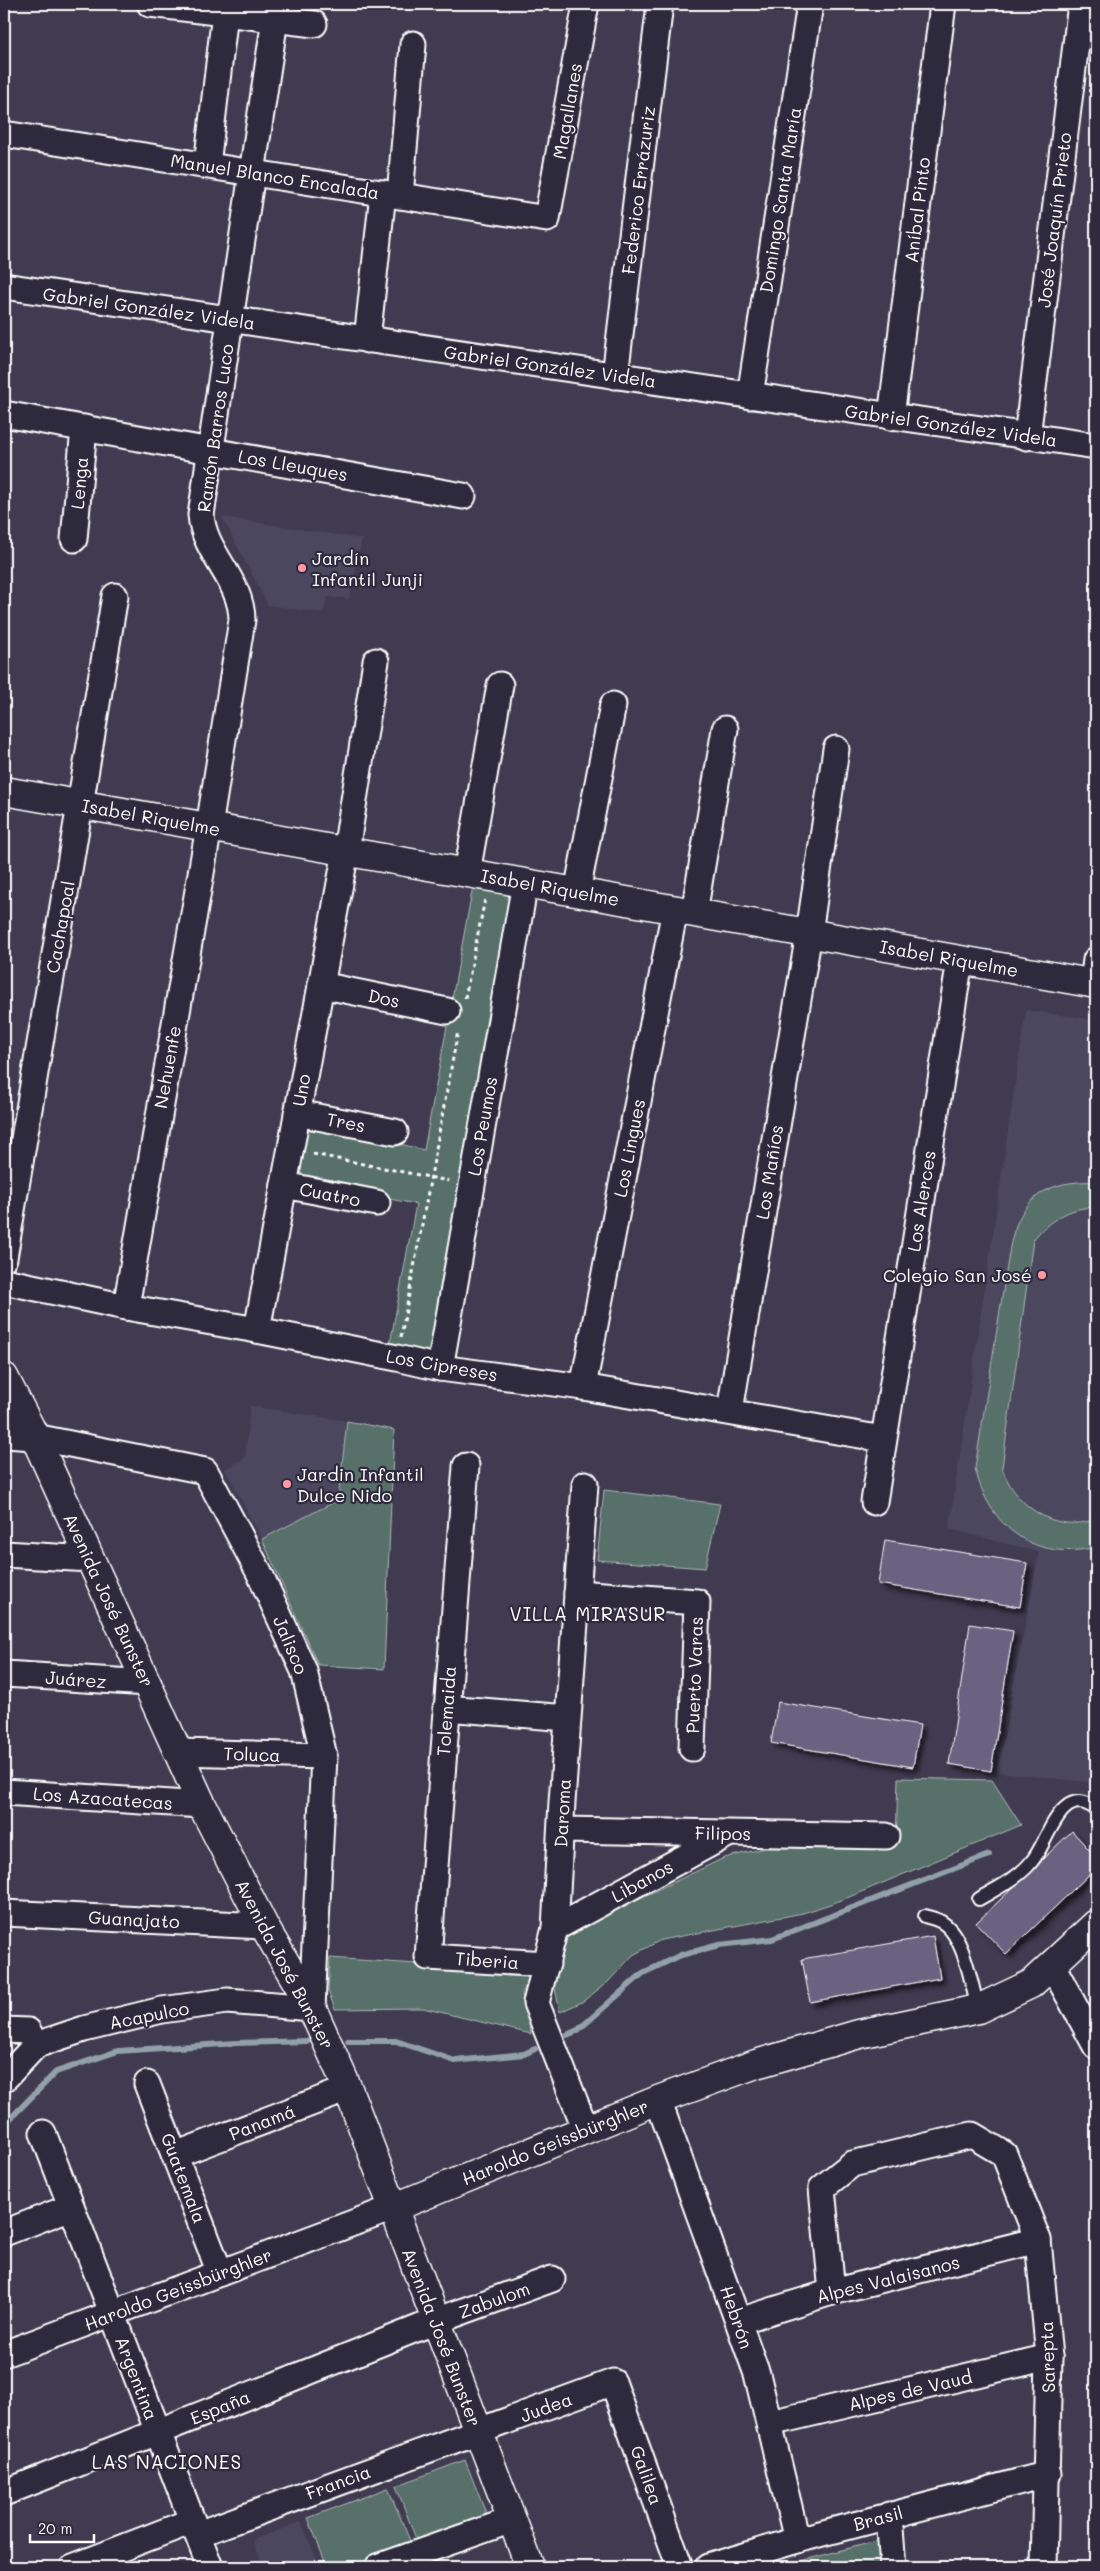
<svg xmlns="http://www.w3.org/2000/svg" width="1100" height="2571" font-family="Mali,sans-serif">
<defs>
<filter id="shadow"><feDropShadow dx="4.5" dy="4.5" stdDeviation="2.5" flood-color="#0009"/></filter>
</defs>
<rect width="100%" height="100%" fill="#403b51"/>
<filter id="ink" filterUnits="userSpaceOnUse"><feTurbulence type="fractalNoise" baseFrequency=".02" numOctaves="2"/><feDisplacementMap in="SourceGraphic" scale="10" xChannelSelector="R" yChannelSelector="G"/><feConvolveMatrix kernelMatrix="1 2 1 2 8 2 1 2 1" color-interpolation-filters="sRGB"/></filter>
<g filter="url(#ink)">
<g fill="#4c475f">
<polygon points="222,517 362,539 349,599 328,597 322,613 268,605"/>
<polygon points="1026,1010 1096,1020 1096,1783 997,1772 1039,1552 949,1529"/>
<polygon points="250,1406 347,1421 338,1500 262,1539 225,1469 245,1458"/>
<polygon points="301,2522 320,2567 263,2567 253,2540"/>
</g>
<g fill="#59706a" stroke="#acb8b4">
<polygon points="473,886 517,893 436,1354 390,1344 416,1204 294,1181 304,1120 424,1150"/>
<path d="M1096 1182V1207C1070 1207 1049 1220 1033 1240L1002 1468C1016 1507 1055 1534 1096 1519V1547C1035 1562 989 1528 975 1468L1010 1247C1019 1199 1047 1179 1096 1182Z"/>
<polygon points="347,1421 394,1430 384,1669 318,1665 262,1539 338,1500"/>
<polygon points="604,1490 720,1504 705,1568 597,1560"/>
<polygon points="898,1778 992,1780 1021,1825 842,1900 803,1913 661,1940 633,1955 608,1982 582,2002 560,2012 554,1984 567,1933 724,1858 765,1848 896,1844"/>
<polygon points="330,1958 531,1972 522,1994 531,2034 423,2008 335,2009 328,1991"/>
<polygon points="465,2460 489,2521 419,2547 396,2486"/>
<polygon points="388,2488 413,2548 362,2567 327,2567 308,2518"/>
<polygon points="888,2538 890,2567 778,2567"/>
</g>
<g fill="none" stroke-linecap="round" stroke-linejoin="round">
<g stroke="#92a0aa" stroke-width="6">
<polyline points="567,2035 578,2030 643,1973 681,1955 719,1945 772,1939 989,1855"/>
<polyline points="348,2041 396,2041 455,2061 524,2054 535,2049"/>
<polyline points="4,2125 56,2072 118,2051 237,2043 308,2041"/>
</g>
</g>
<g fill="#696280" stroke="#fff" filter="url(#shadow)">
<polygon points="885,1540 1027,1563 1020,1607 878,1584"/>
<polygon points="970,1624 1013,1631 991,1771 949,1764"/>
<polygon points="778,1702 920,1725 913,1767 771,1743"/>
<polygon points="1072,1831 1096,1857 1096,1868 1006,1954 976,1923"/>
<polygon points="933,1936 940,1978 810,2002 802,1959"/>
</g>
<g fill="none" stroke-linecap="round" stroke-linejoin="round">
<defs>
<g id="lane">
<path d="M979 1899C997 1888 1019 1878 1032 1861 1048 1843 1060 1782 1096 1809"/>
<path d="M925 1916C930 1918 938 1919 943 1923 964 1936 972 1986 978 2009"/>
</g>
<g id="street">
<polyline points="150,4 314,24"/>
<polyline points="4,134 547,219 586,4"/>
<polyline points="207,165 225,13"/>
<polyline points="400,196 413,44"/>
<polyline points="4,286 1096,446"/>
<polyline points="367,340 383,193"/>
<polyline points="615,376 660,4"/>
<polyline points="750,396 810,4"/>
<polyline points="4,414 463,496"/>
<polyline points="891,417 943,4"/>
<polyline points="1027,437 1081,4"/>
<polyline points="74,539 84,428"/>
<polyline points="467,873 500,685"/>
<polyline points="577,892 613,705"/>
<polyline points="694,913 725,729"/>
<polyline points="1093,983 1096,960"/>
<polyline points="321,985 447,1011"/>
<polyline points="297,1113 395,1132"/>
<polyline points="284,1185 377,1203"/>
<polyline points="4,1258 115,596"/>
<polyline points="4,1281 126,1307 257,1330 397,1358 440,1368 583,1387 883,1439"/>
<path d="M126 1307 209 827 242 620C242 580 204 554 201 515L275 19"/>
<polyline points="257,1330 346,851 376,661"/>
<polyline points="440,1368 525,883"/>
<polyline points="583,1387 675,909"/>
<polyline points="730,1411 809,933 836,749"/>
<polyline points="4,1435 35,1437 205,1471 259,1572 304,1671 324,1756 312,2008 227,2001 162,2010 84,2029 36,2045 4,2079"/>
<polyline points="466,1466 428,1957 547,1964"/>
<polyline points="585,1484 562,1802 555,1928 536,2003 586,2130"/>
<polyline points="874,1502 960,960"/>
<polyline points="4,1554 90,1559"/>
<polyline points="577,1593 697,1602 692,1748"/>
<polyline points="4,1674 148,1683"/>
<polyline points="446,1708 567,1718"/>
<polyline points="179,1752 324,1756"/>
<polyline points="4,1792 202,1805"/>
<polyline points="561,1830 886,1836"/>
<polyline points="4,1913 264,1926"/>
<polyline points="555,1928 726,1835"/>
<polyline points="1052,1965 1096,2046"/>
<polyline points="4,2030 28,2031 36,2045"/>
<polyline points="147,2084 220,2273"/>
<polyline points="658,2100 757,2374 797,2540"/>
<polyline points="43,2133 210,2567"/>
<polyline points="175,2155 348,2089"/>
<polyline points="4,2233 71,2207"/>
<polyline points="832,2292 822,2188 852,2164 972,2135 1004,2154 1038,2240 1049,2357 1044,2567"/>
<polyline points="739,2321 832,2292 1038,2240"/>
<polyline points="4,2354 393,2208"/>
<polyline points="770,2423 1049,2357"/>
<polyline points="4,2493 436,2321 552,2279"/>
<polyline points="889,2515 893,2567"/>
<polyline points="198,2534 613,2382 680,2567"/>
<polyline points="73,2567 192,2521"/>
<polyline points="378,2567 512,2520"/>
<polyline points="708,2567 797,2540 1048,2474"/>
</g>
<g id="secondary">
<polyline points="4,791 1096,984"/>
<polyline points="4,1377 35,1437 202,1805 264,1926 312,2008 348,2089 530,2567"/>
<polyline points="393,2208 658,2100 756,2064 859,2034 978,2009 1031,1984 1096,1924"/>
</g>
</defs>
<use href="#lane" stroke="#fff" stroke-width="16"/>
<use href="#street" stroke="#fff" stroke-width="29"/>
<use href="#secondary" stroke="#fff" stroke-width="31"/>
<g stroke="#fff" stroke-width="3" stroke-dasharray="4 4" stroke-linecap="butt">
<polyline points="465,998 485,899"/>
<polyline points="313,1154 449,1181"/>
<polyline points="401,1337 458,1031"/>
</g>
<use href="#lane" stroke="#2f2a3d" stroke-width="12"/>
<use href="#street" stroke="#2f2a3d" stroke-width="25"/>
<use href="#secondary" stroke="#2f2a3d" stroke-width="28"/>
</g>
</g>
<g fill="#ff9aa2" stroke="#2f2a3d" stroke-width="2">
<circle cx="302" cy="568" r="5"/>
<circle cx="1042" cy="1275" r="5"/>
<circle cx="287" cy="1484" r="5"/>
</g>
<g text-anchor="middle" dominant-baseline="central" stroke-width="4.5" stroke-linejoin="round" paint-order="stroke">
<g font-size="18" fill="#fff" stroke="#2f2a3d">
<text transform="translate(567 111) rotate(-80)">Magallanes</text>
<text transform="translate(275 176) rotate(9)">Manuel Blanco Encalada</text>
<text transform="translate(638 190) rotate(-83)">Federico Errázuriz</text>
<text transform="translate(780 200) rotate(-81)">Domingo Santa María</text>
<text transform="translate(917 210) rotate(-83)">Aníbal Pinto</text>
<text transform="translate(1054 220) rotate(-83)">José Joaquín Prieto</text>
<text transform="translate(149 308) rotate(8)">Gabriel González Videla</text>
<text transform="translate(550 366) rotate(8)">Gabriel González Videla</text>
<text transform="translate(951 425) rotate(8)">Gabriel González Videla</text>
<text transform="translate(215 428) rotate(-82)">Ramón Barros Luco</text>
<text transform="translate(293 465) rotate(10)">Los Lleuques</text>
<text transform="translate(79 483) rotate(-85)">Lenga</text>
<text transform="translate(151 817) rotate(10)">Isabel Riquelme</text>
<text transform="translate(550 887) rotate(10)">Isabel Riquelme</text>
<text transform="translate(60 927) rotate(-80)">Cachapoal</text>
<text transform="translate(949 958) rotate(10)">Isabel Riquelme</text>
<text transform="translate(384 998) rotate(12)">Dos</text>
<text transform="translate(167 1067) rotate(-80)">Nehuenfe</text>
<text transform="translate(301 1090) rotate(-80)">Uno</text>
<text transform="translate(346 1122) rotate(11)">Tres</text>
<text transform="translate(482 1126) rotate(-80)">Los Peumos</text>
<text transform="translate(629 1148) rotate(-79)">Los Lingues</text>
<text transform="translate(769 1172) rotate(-81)">Los Mañíos</text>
<text transform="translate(330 1194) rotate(11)">Cuatro</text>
<text transform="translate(921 1201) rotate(-81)">Los Alerces</text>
<text transform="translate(442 1365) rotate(10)">Los Cipreses</text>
<text transform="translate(109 1600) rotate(65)">Avenida José Bunster</text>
<text transform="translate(291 1645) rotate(67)">Jalisco</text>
<text transform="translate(694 1675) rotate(-88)">Puerto Varas</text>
<text transform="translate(76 1679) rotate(4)">Juárez</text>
<text transform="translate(446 1711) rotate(-86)">Tolemaida</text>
<text transform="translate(252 1754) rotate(2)">Toluca</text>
<text transform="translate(103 1798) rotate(4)">Los Azacatecas</text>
<text transform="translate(562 1813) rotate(-87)">Daroma</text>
<text transform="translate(723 1833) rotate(1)">Filipos</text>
<text transform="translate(642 1881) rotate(-29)">Libanos</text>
<text transform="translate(134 1919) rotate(3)">Guanajato</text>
<text transform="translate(487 1960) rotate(4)">Tiberia</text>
<text transform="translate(285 1964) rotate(62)">Avenida José Bunster</text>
<text transform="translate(149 2015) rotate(-11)">Acapulco</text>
<text transform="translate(262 2122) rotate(-21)">Panamá</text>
<text transform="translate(555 2142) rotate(-22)">Haroldo Geissbürghler</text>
<text transform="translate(184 2178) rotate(69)">Guatemala</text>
<text transform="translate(888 2279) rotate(-14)">Alpes Valaisanos</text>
<text transform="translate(178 2289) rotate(-21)">Haroldo Geissbürghler</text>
<text transform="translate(494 2300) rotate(-20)">Zabulom</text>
<text transform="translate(737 2317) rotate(71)">Hebrón</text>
<text transform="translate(442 2337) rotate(69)">Avenida José Bunster</text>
<text transform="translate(1047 2357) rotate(-92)">Sarepta</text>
<text transform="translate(137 2378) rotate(69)">Argentina</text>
<text transform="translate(910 2390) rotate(-13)">Alpes de Vaud</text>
<text transform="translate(220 2407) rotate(-22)">España</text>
<text transform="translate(546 2407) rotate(-20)">Judea</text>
<text transform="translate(647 2475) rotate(70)">Galilea</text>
<text transform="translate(338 2482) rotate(-20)">Francia</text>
<text transform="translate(878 2518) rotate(-15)">Brasil</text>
</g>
<g font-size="18" fill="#fff" stroke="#2f2a3d" text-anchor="start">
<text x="312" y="558">Jardín<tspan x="312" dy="21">Infantil Junji</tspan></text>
<text x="1032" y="1275" text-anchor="end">Colegio San José</text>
<text x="297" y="1474">Jardin Infantil<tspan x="297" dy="21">Dulce Nido</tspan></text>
</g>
<g font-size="19" letter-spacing="1" fill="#fff" stroke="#2f2a3d">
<text x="588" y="1613">VILLA MIRASUR</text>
<text x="167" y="2461">LAS NACIONES</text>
</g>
</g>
<rect width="1100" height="2571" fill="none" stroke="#2f2a3d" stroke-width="20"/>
<rect x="10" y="10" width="1080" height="2551" fill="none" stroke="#fff" stroke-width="2" filter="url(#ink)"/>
<path d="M30 2534v8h64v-8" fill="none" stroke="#ffffff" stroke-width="2.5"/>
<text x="38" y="2534" font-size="15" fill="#ffffff" stroke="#2f2a3d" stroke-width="4" paint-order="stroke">20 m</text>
</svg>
